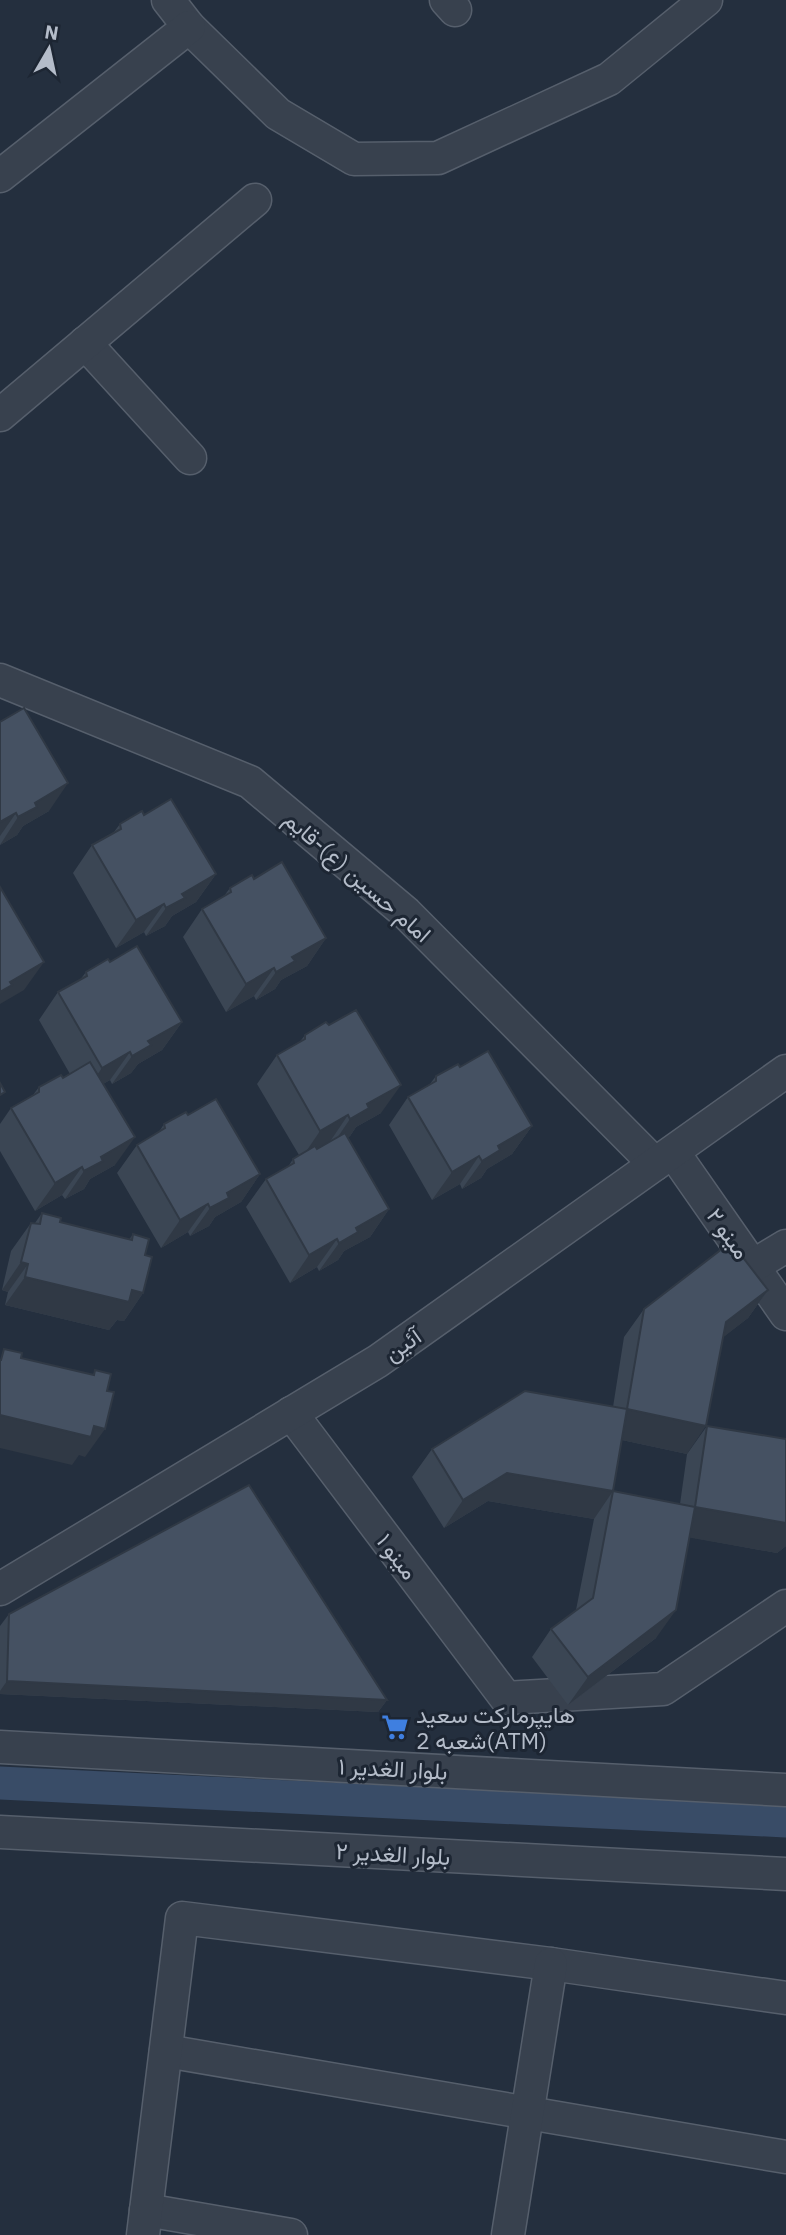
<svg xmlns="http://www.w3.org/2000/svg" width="786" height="2235" font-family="'IBM Plex Sans',Vazirmatn,sans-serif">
<rect width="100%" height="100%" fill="#242f3e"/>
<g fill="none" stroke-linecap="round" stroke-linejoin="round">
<polyline stroke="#394c67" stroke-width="33" points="0,1783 786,1821"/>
<defs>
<g id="minor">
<polyline points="168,0 189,27 278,114 354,159 438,158 609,79 706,0"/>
<polyline points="446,0 455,10"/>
<polyline points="0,176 189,27"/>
<polyline points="85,343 190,458"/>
<polyline points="0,415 255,200"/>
<polyline points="0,680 250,782 406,913 655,1164"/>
<polyline points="673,1152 786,1314"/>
<polyline points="753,1266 786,1246"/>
<polyline points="291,1413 506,1698 663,1689 786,1606"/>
<polyline points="0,1589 378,1361 786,1071"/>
<polyline points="0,1747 786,1790"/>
<polyline points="0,1832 786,1874"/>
<polyline points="166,2051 786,2157"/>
<polyline points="146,2210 291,2235"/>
<polyline points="143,2235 182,1918 551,1964 786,1998"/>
<polyline points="508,2235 551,1964"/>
</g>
</defs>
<use href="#minor" stroke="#565f6c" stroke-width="35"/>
<use href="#minor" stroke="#38414e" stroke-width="32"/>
</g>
<g fill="#3b4654">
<polygon points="0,722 49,811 23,826 17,835 0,845"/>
<polygon points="144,815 216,874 196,902 172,916 165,926 146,936 144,932 116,948 73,873 92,845 114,832 120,824"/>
<polygon points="254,879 326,938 307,966 281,980 275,989 256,1000 254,996 226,1012 183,937 202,909 224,896 230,888"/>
<polygon points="110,962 182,1022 162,1050 138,1064 131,1073 112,1084 110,1080 103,1084 115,1165 90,1179 84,1189 65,1199 62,1195 35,1211 0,1151 0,1124 11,1108 33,1095 39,1087 63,1078 70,1074 39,1020 58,992 80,980 86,972"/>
<polygon points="305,1035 381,1113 356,1127 350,1136 347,1138 389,1209 370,1237 344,1251 338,1260 319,1271 317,1267 290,1283 246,1207 266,1179 288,1167 293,1159 299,1155 257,1084 277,1055 299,1043"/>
<polygon points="460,1067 532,1126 512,1154 487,1169 481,1178 462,1189 460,1184 432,1200 389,1125 408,1097 430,1084 436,1076"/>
<polygon points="188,1115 260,1174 241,1202 215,1217 209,1226 190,1236 188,1232 161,1248 117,1173 137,1145 159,1132 164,1124"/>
<polygon points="42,1213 60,1222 129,1240 133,1234 145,1255 143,1293 124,1321 117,1320 109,1330 5,1305 8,1292 2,1290 11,1251 31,1223 35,1223"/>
<polygon points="768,1290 748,1318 723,1337 687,1454 622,1440 613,1491 680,1504 687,1454 707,1426 786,1439 786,1546 777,1553 689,1537 656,1638 568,1705 532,1657 551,1629 576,1610 594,1519 488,1501 444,1528 412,1477 432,1449 613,1407 624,1337 644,1309"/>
<polygon points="9,1614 387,1700 378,1712 0,1694 0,1626"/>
</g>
<g fill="#303945">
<polygon points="68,783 49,811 23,826 17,835 0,845 18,817 35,803"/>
<polygon points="16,813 0,836 0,822"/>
<polygon points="216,874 196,902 172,916 165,926 146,936 166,908 182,894"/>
<polygon points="164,904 144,932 116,948 136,920"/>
<polygon points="326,938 307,966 281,980 275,989 256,1000 276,972 292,957"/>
<polygon points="44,962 24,990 0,1004 0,992 10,982"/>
<polygon points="274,968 254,996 226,1012 246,984"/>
<polygon points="182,1022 162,1050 138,1064 131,1073 112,1084 132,1056 148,1041"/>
<polygon points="130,1052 110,1080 82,1096 102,1068"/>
<polygon points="401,1085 381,1113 356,1127 350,1136 331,1147 350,1119 367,1104"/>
<polygon points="348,1115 329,1143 301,1159 320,1131"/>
<polygon points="532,1126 512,1154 487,1169 481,1178 462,1189 482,1161 498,1146"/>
<polygon points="135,1137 115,1165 90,1179 84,1189 65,1199 84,1171 101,1157"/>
<polygon points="479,1156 460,1184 432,1200 452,1172"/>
<polygon points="82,1167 62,1195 35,1211 55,1183"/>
<polygon points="260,1174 241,1202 215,1217 209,1226 190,1236 210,1208 227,1193"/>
<polygon points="208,1204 188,1232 161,1248 180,1220"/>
<polygon points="389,1209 370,1237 344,1251 338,1260 319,1271 339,1243 356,1228"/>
<polygon points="337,1239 317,1267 290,1283 309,1255"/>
<polygon points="21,1262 28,1264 8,1292 2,1290"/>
<polygon points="25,1277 132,1290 143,1293 124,1321 117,1320 109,1330 5,1305"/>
<polygon points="768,1290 748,1318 707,1350 726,1322"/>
<polygon points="627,1409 706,1426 687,1454 608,1437"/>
<polygon points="0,1415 94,1426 105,1429 85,1457 79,1455 72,1465 0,1448"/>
<polygon points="507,1473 613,1491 594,1519 488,1501 444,1528 463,1500"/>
<polygon points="695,1507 786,1523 786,1546 777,1553 675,1535"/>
<polygon points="676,1610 656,1638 568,1705 588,1677"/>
<polygon points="7,1681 387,1700 378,1712 0,1694 0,1691"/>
</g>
<g fill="#455162" stroke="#303945" stroke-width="2">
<polygon points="24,708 68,783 35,803 37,807 18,817 16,813 0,822 0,722"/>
<polygon points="171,799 216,874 182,894 185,898 166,908 164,904 136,920 92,845 121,829 120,824 142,811 144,815"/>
<polygon points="282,862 326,938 292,957 295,961 276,972 274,968 246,984 202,909 231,892 230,888 252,875 254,879"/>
<polygon points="0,887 44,962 10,982 12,985 0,992"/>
<polygon points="137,946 182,1022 148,1041 151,1045 132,1056 130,1052 102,1068 58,992 87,976 86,972 108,959 110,962"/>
<polygon points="356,1010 401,1085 367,1104 369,1108 350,1119 348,1115 320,1131 277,1055 305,1039 305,1035 326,1022 329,1025"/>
<polygon points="488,1051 532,1126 498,1146 500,1150 482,1161 479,1156 452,1172 408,1097 436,1081 436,1076 458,1064 460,1067"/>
<polygon points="90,1062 135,1137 101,1157 103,1161 84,1171 82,1167 55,1183 11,1108 39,1092 39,1087 61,1075 63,1078"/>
<polygon points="0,1083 5,1092 0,1095"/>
<polygon points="216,1099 260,1174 227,1193 229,1198 210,1208 208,1204 180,1220 137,1145 165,1128 164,1124 186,1112 188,1115"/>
<polygon points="345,1133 389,1209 356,1228 358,1232 339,1243 337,1239 309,1255 266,1179 294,1163 293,1159 315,1146 317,1149"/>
<polygon points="42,1213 61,1218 60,1222 132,1240 133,1234 149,1239 145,1255 152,1257 143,1293 132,1290 129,1302 25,1277 28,1264 21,1262 31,1223 40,1224"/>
<polygon points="731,1242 768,1290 726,1322 706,1426 627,1409 644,1309"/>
<polygon points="4,1349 22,1353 21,1358 94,1375 95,1370 111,1374 107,1391 114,1392 105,1429 94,1426 91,1437 0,1415 0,1360 1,1360"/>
<polygon points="525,1391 627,1409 613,1491 507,1473 463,1500 432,1449"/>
<polygon points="707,1426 786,1439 786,1523 695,1507"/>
<polygon points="249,1485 387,1700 7,1681 9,1614"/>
<polygon points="613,1491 695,1507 676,1610 588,1677 551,1629 593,1598"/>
</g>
<defs>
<symbol id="supermarket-bare" viewBox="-9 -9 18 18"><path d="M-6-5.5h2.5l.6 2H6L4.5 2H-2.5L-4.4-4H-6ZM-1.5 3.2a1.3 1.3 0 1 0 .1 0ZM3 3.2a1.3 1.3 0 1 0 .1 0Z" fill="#3f7fe0" stroke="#1d2633" stroke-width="2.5" paint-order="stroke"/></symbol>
</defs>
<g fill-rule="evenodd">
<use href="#supermarket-bare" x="376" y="1708" width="38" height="38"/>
</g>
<g text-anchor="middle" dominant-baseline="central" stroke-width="6" stroke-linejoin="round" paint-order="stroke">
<g font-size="23" fill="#b4bcc9" stroke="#1d2633">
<text transform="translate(358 876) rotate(41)">امام حسین (ع)-قایم</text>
<text transform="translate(729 1233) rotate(55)">مینو ۲</text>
<text transform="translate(402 1344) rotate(-35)">آئین</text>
<text transform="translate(398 1556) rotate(53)">مینو ۱</text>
<text transform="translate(393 1768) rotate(3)">بلوار الغدیر ۱</text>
<text transform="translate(393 1853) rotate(3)">بلوار الغدیر ۲</text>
</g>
<g font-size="23" fill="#b4bcc9" stroke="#1d2633" text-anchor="start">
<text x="416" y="1714">هایپرمارکت سعید<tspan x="416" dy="26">شعبه 2(ATM)</tspan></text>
</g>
</g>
<g transform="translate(49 49) rotate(9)" stroke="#1d2633" stroke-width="5" paint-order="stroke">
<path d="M0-5L12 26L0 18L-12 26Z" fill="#b4bcc9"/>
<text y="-10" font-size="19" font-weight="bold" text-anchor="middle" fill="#b4bcc9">N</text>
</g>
</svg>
